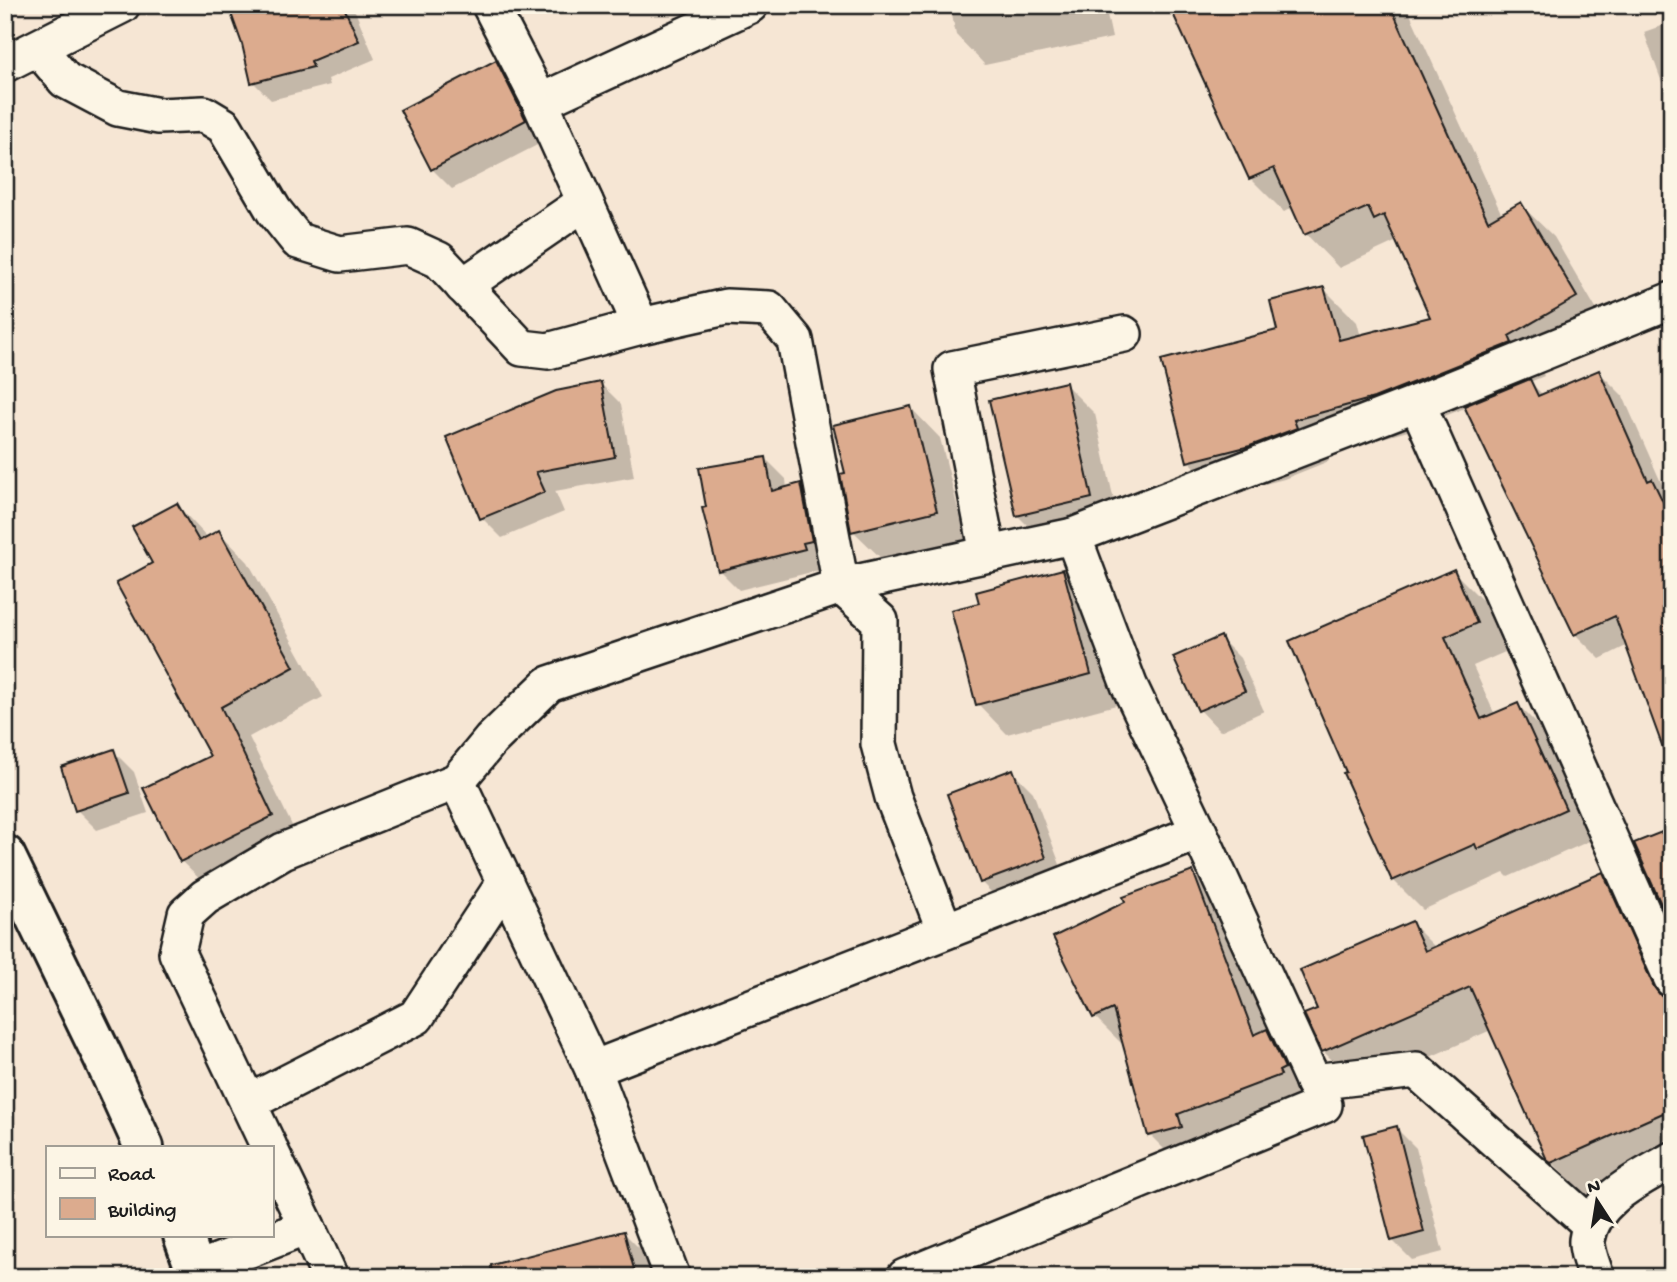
<svg xmlns="http://www.w3.org/2000/svg" width="1677" height="1282" font-family="'Gochi Hand',sans-serif">
<rect width="100%" height="100%" fill="#f6e6d4"/>
<filter id="ink" filterUnits="userSpaceOnUse"><feTurbulence type="fractalNoise" baseFrequency=".0143" numOctaves="2"/><feDisplacementMap in="SourceGraphic" scale="14" xChannelSelector="R" yChannelSelector="G"/><feConvolveMatrix kernelMatrix="1 2 1 2 8 2 1 2 1" color-interpolation-filters="sRGB"/></filter>
<g filter="url(#ink)">
<g fill="#0003">
<polygon points="66,5 117,5 83,22"/>
<polygon points="300,5 349,5 355,11 375,59 328,79 330,85 271,100 253,82"/>
<polygon points="950,5 1105,5 1112,38 985,65 956,35"/>
<polygon points="1171,5 1406,5 1502,215 1520,204 1554,237 1609,331 1541,370 1544,376 1530,382 1544,396 1599,372 1623,396 1667,496 1672,501 1672,726 1628,645 1600,659 1575,634 1467,407 1408,431 1327,453 1329,461 1284,479 1222,495 1189,461 1280,331 1324,289 1357,322 1361,337 1432,318 1397,241 1339,268 1306,234 1293,207 1284,212 1250,178"/>
<polygon points="1672,22 1672,111 1644,32"/>
<polygon points="495,62 515,82 545,141 452,189 432,169"/>
<polygon points="5,195 13,215 5,219"/>
<polygon points="601,384 621,404 634,477 555,491 564,512 502,538 482,518"/>
<polygon points="1065,384 1095,414 1120,528 1047,545 1017,515"/>
<polygon points="911,408 940,438 966,540 883,560 853,531 847,474"/>
<polygon points="766,459 786,479 787,489 801,485 821,505 824,569 739,590 719,570"/>
<polygon points="177,505 208,538 219,532 248,562 323,697 249,737 302,846 211,890 181,861 212,757 154,564"/>
<polygon points="1063,571 1092,600 1120,704 1007,734 978,704 982,604"/>
<polygon points="1453,571 1483,601 1505,652 1473,666 1495,715 1518,705 1548,735 1594,839 1508,877 1504,873 1423,910 1393,880 1345,774"/>
<polygon points="1220,638 1240,658 1264,711 1220,731 1200,710 1175,658"/>
<polygon points="113,751 134,772 148,813 97,830 77,810"/>
<polygon points="1013,772 1033,792 1065,878 1001,902 981,882"/>
<polygon points="1193,873 1218,899 1268,1032 1293,1057 1310,1094 1176,1161 1150,1135 1124,1042 1121,1043 1095,1017 1056,938"/>
<polygon points="1602,874 1639,911 1672,985 1672,1162 1589,1199 1549,1159 1491,1030 1360,1088 1323,1051 1319,1010 1411,923 1436,948"/>
<polygon points="1396,1128 1416,1148 1443,1252 1412,1260 1392,1240"/>
<polygon points="624,1233 653,1262 657,1277 550,1277"/>
</g>
<g fill="#dcab8e" stroke="#1c1c1c" stroke-width="2">
<polygon points="228,5 343,5 359,41 311,61 313,67 251,83 242,44"/>
<polygon points="1169,5 1390,5 1488,221 1521,202 1577,297 1509,336 1512,343 1374,398 1294,420 1297,428 1250,446 1187,462 1161,360 1277,330 1270,301 1324,287 1339,340 1430,317 1384,215 1374,220 1368,207 1304,235 1274,168 1249,179"/>
<polygon points="496,60 526,120 431,170 400,110"/>
<polygon points="1599,370 1648,481 1652,479 1672,520 1672,759 1667,759 1615,616 1574,635 1464,406 1530,379 1538,396"/>
<polygon points="601,382 615,457 536,472 545,492 480,519 446,437 556,391"/>
<polygon points="1066,382 1092,498 1016,516 989,400"/>
<polygon points="911,406 937,511 851,532 840,474 845,473 833,425"/>
<polygon points="766,457 772,491 801,483 812,541 803,543 805,549 718,571 702,508 706,507 699,468"/>
<polygon points="177,503 199,541 219,530 294,667 221,707 273,816 180,862 143,788 210,756 116,583 152,563 132,527"/>
<polygon points="1063,569 1091,674 976,705 951,610 979,603 976,592"/>
<polygon points="1454,569 1477,623 1445,637 1481,719 1518,703 1566,809 1477,849 1475,844 1392,881 1343,773 1346,772 1289,641"/>
<polygon points="1221,636 1245,691 1198,711 1173,657"/>
<polygon points="114,749 129,793 75,811 61,767"/>
<polygon points="1013,769 1046,858 980,883 947,794"/>
<polygon points="1672,828 1672,929 1634,843"/>
<polygon points="1193,871 1254,1035 1267,1029 1285,1068 1279,1071 1281,1075 1178,1114 1182,1127 1148,1136 1113,1009 1093,1018 1053,937 1125,902 1123,897"/>
<polygon points="1603,872 1654,987 1661,996 1672,999 1672,1109 1551,1163 1547,1160 1470,987 1322,1052 1304,1014 1317,1009 1300,970 1412,921 1425,951"/>
<polygon points="1397,1126 1424,1232 1391,1241 1363,1135"/>
<polygon points="624,1231 636,1277 492,1277 491,1265"/>
</g>
<g fill="none" stroke-linecap="round" stroke-linejoin="round">
<defs>
<g id="street">
<polyline points="490,5 540,102 641,326 726,307 769,309 795,340 841,586 880,621 879,744 893,797 945,931"/>
<polyline points="38,48 65,80 118,108 159,116 204,114 224,126 274,211 298,241 340,254 408,246 439,260 522,348 548,351 641,326"/>
<polyline points="5,64 122,5"/>
<polyline points="540,102 750,5"/>
<polyline points="463,286 585,202"/>
<polyline points="1417,403 1672,979"/>
<polyline points="988,554 952,369 1124,334"/>
<polyline points="457,781 593,1069 672,1277"/>
<polyline points="593,1069 1199,832"/>
<polyline points="1313,1082 1416,1070 1591,1225"/>
<polyline points="248,1103 416,1017 505,882"/>
<polyline points="269,1147 177,953 186,914 205,897 283,851 457,781 491,740 549,684 841,586 1073,536"/>
<polyline points="271,1152 307,1227"/>
<polyline points="196,1270 307,1227 330,1277"/>
<polyline points="905,1277 1324,1105 1199,832 1129,685 1073,536 1417,403 1672,300"/>
<path d="M1596 1277C1593 1266 1586 1251 1587 1240 1593 1199 1640 1179 1672 1160"/>
</g>
<g id="secondary">
<polyline points="5,855 103,1057 144,1147"/>
<polyline points="183,1235 198,1277"/>
</g>
</defs>
<use href="#street" stroke="#1c1c1c" stroke-width="40"/>
<use href="#secondary" stroke="#1c1c1c" stroke-width="44"/>
<use href="#street" stroke="#fcf5e5" stroke-width="35"/>
<use href="#secondary" stroke="#fcf5e5" stroke-width="38"/>
</g>
</g>
<rect width="1677" height="1282" fill="none" stroke="#fcf5e5" stroke-width="28"/>
<rect x="14" y="14" width="1649" height="1254" fill="none" stroke="#1c1c1c" stroke-width="2.5" filter="url(#ink)"/>
<rect x="46" y="1146" width="228" height="91" fill="#fcf5e5" stroke="#a29e95" stroke-width="2"/>
<rect x="60" y="1168" width="35" height="10" fill="#fcf5e5" stroke="#a29e95" stroke-width="2"/>
<text x="108" y="1180" font-size="21" fill="#1c1c1c">Road</text>
<rect x="60" y="1198" width="35" height="21" fill="#dcab8e" stroke="#a29e95" stroke-width="2"/>
<text x="108" y="1216" font-size="21" fill="#1c1c1c">Building</text>
<g transform="translate(1597 1201) rotate(348)" stroke="#fcf5e5" stroke-width="5" paint-order="stroke">
<path d="M0-5L12 26L0 18L-12 26Z" fill="#1c1c1c"/>
<text y="-10" font-size="19" font-weight="bold" text-anchor="middle" fill="#1c1c1c">N</text>
</g>
</svg>
